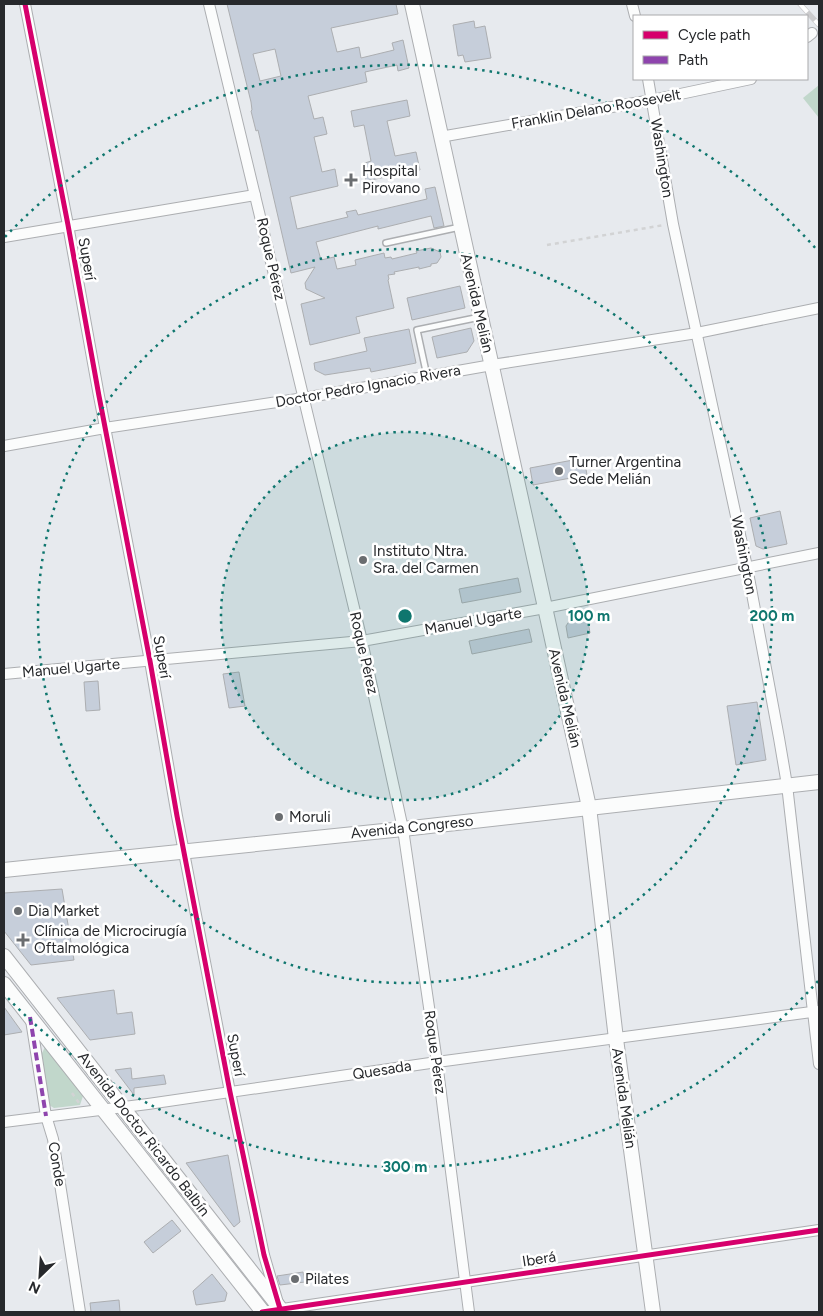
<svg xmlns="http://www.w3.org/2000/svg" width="823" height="1316" font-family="Figtree,sans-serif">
<rect width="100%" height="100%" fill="#e7eaee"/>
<g fill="#c1d7cb">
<polygon points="819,85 819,118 803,98"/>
<polygon points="45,1047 83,1096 80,1105 54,1108 49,1105 41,1055"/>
</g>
<g fill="#c6ceda" stroke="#acaeb1" fill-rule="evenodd">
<path d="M227 4H396L398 14 331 28 337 52 359 47 361 58 394 50 392 43 403 40 409 68 398 71 397 65 365 72 367 82 308 96 314 119 323 117 327 134 314 137 322 172 335 169 338 186 290 197 297 229 348 217 346 212 356 210 358 215 427 199 425 189 435 187 444 226 434 228 431 216 378 229V226L316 242 321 260 334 257 337 269 356 265 355 260 384 253 385 258 391 257 392 259 417 253 416 251 431 248 440 252 441 257 437 263 431 264V266L419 269V267L394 272 395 274 388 275 389 279 388 280 394 308 356 317 360 333 310 345 301 304 325 298 306 289 305 283 315 267 291 273 258 130 256 131 251 111 252 110 251 102ZM275 49 281 76 260 81 253 54Z"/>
<polygon points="474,21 475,28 485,26 491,58 465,62 463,55 458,56 453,25"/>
<polygon points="407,100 410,116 387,121 395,156 416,152 420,170 366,181 362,164 371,161 364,125 354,127 351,111"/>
<polygon points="460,286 465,308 412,320 407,298"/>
<polygon points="471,328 474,341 467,352 437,358 432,337"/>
<polygon points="409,329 416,363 371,372 370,368 325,375 315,370 314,363 367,351 364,338"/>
<polygon points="584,458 587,475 533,485 530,468"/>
<polygon points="780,511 787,544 763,549 756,546 750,518"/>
<polygon points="518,578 521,592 462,603 459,589"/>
<polygon points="587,615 590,633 568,638 566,626 572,617"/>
<polygon points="529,629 532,642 472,654 469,641"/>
<polygon points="239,672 245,706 229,708 223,674"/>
<polygon points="98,681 100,710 86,711 84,682"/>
<polygon points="757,702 766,760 736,765 727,706"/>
<polygon points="62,889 74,960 31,965 4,931 4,893"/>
<polygon points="114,990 117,1014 132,1012 135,1034 90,1040 57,998"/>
<polygon points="4,1007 22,1032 4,1035"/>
<polygon points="131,1068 132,1079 164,1075 166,1084 134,1088 134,1095 115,1070"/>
<polygon points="228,1155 240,1222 234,1227 186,1163"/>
<polygon points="172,1220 181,1231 153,1253 144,1242"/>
<polygon points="303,1272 305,1282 280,1285 277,1276"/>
<polygon points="212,1274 227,1293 225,1301 196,1305 193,1291"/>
<polygon points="119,1300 120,1312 91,1312 90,1303"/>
</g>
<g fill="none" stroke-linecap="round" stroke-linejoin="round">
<defs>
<g id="lane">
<polyline points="386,243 460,227"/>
<polyline points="427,376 417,330 480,317"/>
</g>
<g id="street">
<polyline points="25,4 68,225 99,396 150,661 177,816 230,1092 264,1255 278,1303"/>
<polyline points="209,4 362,641 403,829 437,1062 469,1312"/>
<polyline points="632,4 635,16"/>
<polyline points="807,37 812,33"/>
<polyline points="648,79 673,224 747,567 779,738 787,785 819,1064"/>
<polyline points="440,137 652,100 751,79"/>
<polyline points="4,237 255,195"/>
<polyline points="4,446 105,428 304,398 492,365 697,333 819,308"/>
<polyline points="4,674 362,641 545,608 819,553"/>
<polyline points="31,1020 46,1116 53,1139 80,1312"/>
<polyline points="4,1122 148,1104 437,1062 819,1011"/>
<polyline points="262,1312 819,1230"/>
</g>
<g id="secondary">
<polyline points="412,4 589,807 616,1039 653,1312"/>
<polyline points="4,870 403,829 819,782"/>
<polyline points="4,956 283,1312"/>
<polyline points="4,984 263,1312"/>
</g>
</defs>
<use href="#lane" stroke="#acaeb1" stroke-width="8"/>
<use href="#street" stroke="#acaeb1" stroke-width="12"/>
<use href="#secondary" stroke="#acaeb1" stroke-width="16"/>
<g stroke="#d2d3d4" stroke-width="2.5" stroke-dasharray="4 4" stroke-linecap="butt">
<polyline points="547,245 664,225"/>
<polyline points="72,1093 79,1103"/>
</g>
<use href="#lane" stroke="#fbfcfc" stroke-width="5"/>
<use href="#street" stroke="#fbfcfc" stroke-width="10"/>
<use href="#secondary" stroke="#fbfcfc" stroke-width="14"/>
<defs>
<polyline id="rail" points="800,4 819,25"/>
</defs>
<use href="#rail" stroke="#cbcbcd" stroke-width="5.5"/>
<use href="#rail" stroke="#fff" stroke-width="4" stroke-dasharray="11" stroke-linecap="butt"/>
<polyline stroke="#8e44ad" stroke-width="4" stroke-dasharray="8 4" stroke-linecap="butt" points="30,1017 46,1116"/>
<defs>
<g id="cycleway">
<polyline points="25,4 68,225 99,396 150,661 177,816 230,1092 264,1255 281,1312"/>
<polyline points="262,1312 819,1230"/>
</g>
</defs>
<use href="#cycleway" stroke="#fff" stroke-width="8"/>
<use href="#cycleway" stroke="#d6006c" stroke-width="5"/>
</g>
<circle cx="405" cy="616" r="184" fill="#0f766e" fill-opacity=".12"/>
<g fill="none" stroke="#0f766e" stroke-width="2.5" stroke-dasharray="2.5 5">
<circle cx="405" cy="616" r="184"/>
<circle cx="405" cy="616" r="367"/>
<path d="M818 981A551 551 0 0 1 5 995M5 237A551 551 0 0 1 818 251"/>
</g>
<g fill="#6a6d70" stroke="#fff" stroke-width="2">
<path d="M348.5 172.5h5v5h5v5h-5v5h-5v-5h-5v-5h5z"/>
<circle cx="559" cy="471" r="5"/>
<circle cx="363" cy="560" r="5"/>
<circle cx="279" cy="817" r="5"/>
<circle cx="18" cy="911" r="5"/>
<path d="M20.5 932.5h5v5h5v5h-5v5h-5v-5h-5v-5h5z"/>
<circle cx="295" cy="1279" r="5"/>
</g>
<g text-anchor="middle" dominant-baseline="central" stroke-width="5" stroke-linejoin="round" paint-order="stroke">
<g font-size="15" fill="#27292c" stroke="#fff">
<text transform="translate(596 109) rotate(-10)">Franklin Delano Roosevelt</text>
<text transform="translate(662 158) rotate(81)">Washington</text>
<text transform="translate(87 259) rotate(80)">Superí</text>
<text transform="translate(271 259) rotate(77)">Roque Pérez</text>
<text transform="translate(477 303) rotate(77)">Avenida Melián</text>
<text transform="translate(368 386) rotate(-10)">Doctor Pedro Ignacio Rivera</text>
<text transform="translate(744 555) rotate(79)">Washington</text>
<text transform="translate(473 621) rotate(-10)">Manuel Ugarte</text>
<text transform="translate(364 653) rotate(77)">Roque Pérez</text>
<text transform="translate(162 657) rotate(80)">Superí</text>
<text transform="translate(71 668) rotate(-5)">Manuel Ugarte</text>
<text transform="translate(565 698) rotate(77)">Avenida Melián</text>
<text transform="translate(412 827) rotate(-6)">Avenida Congreso</text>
<text transform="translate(435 1052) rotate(82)">Roque Pérez</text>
<text transform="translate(236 1055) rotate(79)">Superí</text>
<text transform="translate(382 1070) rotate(-9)">Quesada</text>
<text transform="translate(624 1098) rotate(82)">Avenida Melián</text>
<text transform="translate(144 1134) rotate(52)">Avenida Doctor Ricardo Balbín</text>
<text transform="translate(57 1164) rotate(80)">Conde</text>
<text transform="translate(539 1259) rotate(-9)">Iberá</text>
</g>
<g font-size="15" fill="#27292c" stroke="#fff" text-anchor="start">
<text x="362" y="171">Hospital<tspan x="362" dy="17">Pirovano</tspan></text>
<text x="569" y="462">Turner Argentina<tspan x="569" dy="17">Sede Melián</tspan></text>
<text x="373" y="551">Instituto Ntra.<tspan x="373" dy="17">Sra. del Carmen</tspan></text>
<text x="289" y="817">Moruli</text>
<text x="28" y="911">Dia Market</text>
<text x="34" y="931">Clínica de Microcirugía<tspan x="34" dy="17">Oftalmológica</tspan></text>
<text x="305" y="1279">Pilates</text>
</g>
</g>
<circle cx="405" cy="616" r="8" fill="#0f766e" stroke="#fff" stroke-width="2.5"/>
<g font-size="15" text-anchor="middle" font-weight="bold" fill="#0f766e" stroke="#fff" stroke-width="5" stroke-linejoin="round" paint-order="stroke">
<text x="589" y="621">100 m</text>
<text x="772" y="621">200 m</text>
<text x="405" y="1172">300 m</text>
</g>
<rect width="823" height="1316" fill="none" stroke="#27292c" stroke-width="10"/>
<rect x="633" y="15" width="175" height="65" fill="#ffffff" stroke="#a9a9ab"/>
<rect x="643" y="31" width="25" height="8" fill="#d6006c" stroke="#a9a9ab"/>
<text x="678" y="40" font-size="15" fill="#27292c">Cycle path</text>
<rect x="643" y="56" width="25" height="8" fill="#8e44ad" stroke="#a9a9ab"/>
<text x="678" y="65" font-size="15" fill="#27292c">Path</text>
<g transform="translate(40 1276) rotate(205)" stroke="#ffffff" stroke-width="4" paint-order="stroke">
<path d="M0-4L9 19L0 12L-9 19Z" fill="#27292c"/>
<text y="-8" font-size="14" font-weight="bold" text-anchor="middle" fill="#27292c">N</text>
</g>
</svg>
